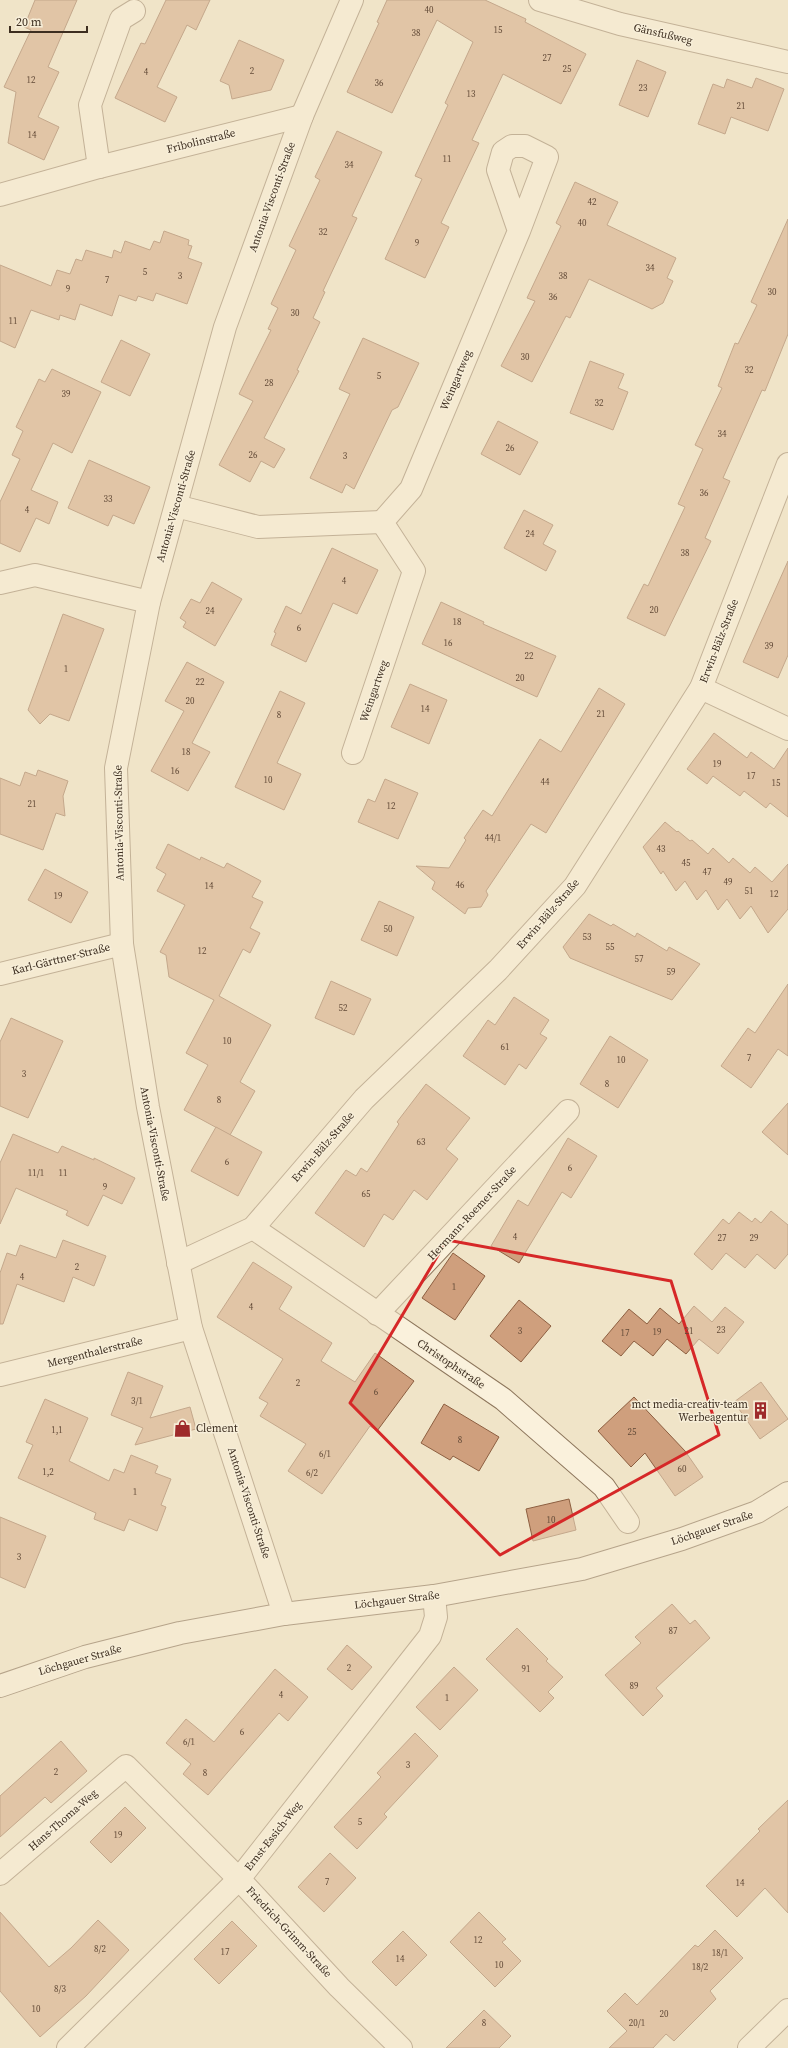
<svg xmlns="http://www.w3.org/2000/svg" width="788" height="2048" font-family="'Source Serif 4',serif">
<rect width="100%" height="100%" fill="#f0e4c8"/>
<g fill="#cf9f7d" stroke="#8d5f41">
<polygon points="35,0 77,0 48,67 59,72 38,117 59,127 44,160 8,143 16,92 4,87 31,30 24,27"/>
<polygon points="166,0 210,0 196,30 187,25 157,87 177,97 165,122 115,98 141,43 145,44"/>
<polygon points="387,0 485,0 526,19 525,22 586,54 561,104 503,74 472,140 479,143 441,223 449,227 425,278 385,259 422,179 415,176 448,105 445,103 473,42 437,20 392,113 347,92 379,23 377,22"/>
<polygon points="239,40 284,60 271,90 232,99 229,85 220,81"/>
<polygon points="637,60 666,72 648,117 619,105"/>
<polygon points="756,78 784,89 768,131 731,117 725,134 698,124 713,84 724,88 727,79 752,88"/>
<polygon points="337,131 382,152 352,216 357,218 323,291 325,292 313,318 320,322 297,370 299,371 264,438 285,449 274,468 261,461 250,482 219,465 253,401 239,394 271,330 268,329 278,308 271,304 296,250 289,246 320,180 315,177"/>
<polygon points="575,182 618,202 607,225 676,258 667,278 673,281 663,303 652,309 589,279 570,318 566,316 532,382 501,366 535,301 527,298 561,226 556,223"/>
<polygon points="788,219 788,334 765,391 762,390 723,478 730,481 705,538 711,541 665,636 627,618 644,584 648,586 685,507 678,504 703,449 695,445 722,388 718,386 735,343 738,344 757,305 751,302"/>
<polygon points="164,231 189,240 188,245 192,246 188,258 202,263 187,304 156,293 153,301 138,296 136,301 119,295 112,316 80,304 75,320 60,315 59,320 31,310 15,348 0,341 0,265 51,286 57,270 70,274 76,259 82,261 86,250 112,258 114,250 121,253 125,241 150,250 154,241 160,243"/>
<polygon points="363,338 419,363 398,407 392,410 354,489 346,484 342,493 310,478 350,394 339,389"/>
<polygon points="121,340 150,354 130,396 101,382"/>
<polygon points="590,361 624,374 618,388 628,392 613,430 570,413"/>
<polygon points="52,369 101,392 72,453 53,443 31,490 58,502 49,524 36,518 20,552 0,543 0,502 20,459 12,455 23,431 16,427 39,379 45,382"/>
<polygon points="498,421 538,442 520,475 481,454"/>
<polygon points="89,460 150,487 134,524 113,515 108,526 68,508"/>
<polygon points="524,510 553,525 543,544 556,551 546,571 504,548"/>
<polygon points="332,548 378,570 357,614 333,603 306,662 271,645 276,633 274,632 286,606 301,614"/>
<polygon points="788,561 788,655 778,678 743,662"/>
<polygon points="212,582 242,599 215,646 183,627 186,622 180,618 191,599 200,603"/>
<polygon points="441,602 484,622 483,624 556,656 537,697 422,644"/>
<polygon points="63,614 104,629 69,721 50,714 40,724 28,710"/>
<polygon points="187,662 224,682 192,743 210,752 188,791 151,771 184,711 165,701"/>
<polygon points="410,684 447,700 429,744 391,727"/>
<polygon points="599,688 625,704 603,740 546,833 531,824 486,891 488,895 481,907 468,908 465,914 432,889 435,882 416,866 449,868 466,840 464,838 483,810 492,816 540,739 561,752"/>
<polygon points="280,691 305,703 277,763 301,774 284,810 235,787"/>
<polygon points="714,733 747,758 751,752 774,769 788,748 788,817 770,803 766,808 744,791 740,796 713,776 707,784 687,769"/>
<polygon points="38,770 68,781 63,796 65,816 56,813 43,850 0,834 0,778 20,786 25,772 36,776"/>
<polygon points="385,779 418,793 398,839 358,822 368,799 375,802"/>
<polygon points="665,822 677,832 678,831 690,841 692,840 708,854 713,848 729,863 733,858 750,873 755,867 772,882 788,864 788,909 768,933 751,906 740,919 727,899 718,910 706,890 697,900 685,881 676,891 663,871 661,874 643,847"/>
<polygon points="168,844 200,860 201,857 224,868 227,863 261,881 252,897 263,902 250,928 260,933 250,953 243,949 219,996 271,1025 240,1082 255,1091 230,1135 184,1110 208,1065 186,1053 214,1000 169,977 166,955 160,952 185,905 157,891 166,874 156,868"/>
<polygon points="45,869 88,892 71,923 28,900"/>
<polygon points="379,901 414,917 397,956 361,940"/>
<polygon points="589,914 611,926 613,924 635,937 637,933 667,951 669,947 700,964 672,1000 582,963 570,958 563,947"/>
<polygon points="331,981 371,999 354,1035 315,1018"/>
<polygon points="788,984 788,1056 778,1049 751,1088 721,1066 748,1028 755,1033"/>
<polygon points="514,997 549,1020 540,1034 547,1038 526,1069 519,1064 505,1085 463,1056 488,1020 495,1025"/>
<polygon points="11,1018 63,1041 28,1118 0,1106 0,1042"/>
<polygon points="610,1036 648,1060 618,1108 580,1084"/>
<polygon points="426,1084 470,1118 446,1149 458,1159 427,1200 414,1190 393,1220 384,1214 364,1247 315,1213 346,1170 356,1176 361,1168 367,1172 399,1124 397,1122"/>
<polygon points="788,1103 788,1155 762,1132"/>
<polygon points="216,1127 262,1152 238,1196 191,1171"/>
<polygon points="13,1134 58,1153 62,1146 94,1160 94,1158 135,1178 122,1204 103,1195 88,1226 66,1215 68,1211 16,1188 0,1224 0,1163"/>
<polygon points="568,1138 597,1156 571,1198 562,1192 519,1263 491,1246 518,1200 528,1206"/>
<polygon points="771,1211 788,1225 788,1254 775,1269 757,1254 745,1268 726,1253 712,1270 694,1254 723,1219 729,1224 739,1212 752,1222 755,1218 761,1223"/>
<polygon points="63,1240 106,1256 94,1286 73,1277 64,1302 17,1284 3,1324 0,1324 0,1273 7,1253 16,1256 20,1245 56,1258"/>
<polygon points="453,1253 485,1276 455,1320 422,1298"/>
<polygon points="253,1262 292,1287 279,1309 332,1343 321,1361 355,1382 375,1353 414,1381 377,1431 370,1426 322,1494 288,1471 306,1444 260,1416 268,1403 259,1398 283,1359 217,1317"/>
<polygon points="519,1300 551,1326 521,1362 490,1336"/>
<polygon points="694,1306 712,1322 725,1307 744,1322 718,1354 699,1339 686,1354 667,1339 653,1356 634,1341 621,1356 602,1341 629,1309 647,1324 660,1308 679,1324"/>
<polygon points="128,1372 163,1386 150,1418 190,1407 196,1429 135,1445 143,1428 111,1415"/>
<polygon points="761,1382 788,1419 760,1439 734,1402"/>
<polygon points="634,1397 685,1451 703,1477 675,1496 645,1453 631,1467 598,1431"/>
<polygon points="45,1399 88,1418 69,1461 109,1481 114,1469 124,1473 131,1455 158,1466 155,1473 171,1479 161,1505 166,1507 157,1531 129,1519 124,1531 94,1519 96,1513 18,1478 33,1445 26,1442"/>
<polygon points="444,1404 499,1437 479,1471 453,1456 450,1460 421,1443"/>
<polygon points="569,1499 576,1530 533,1541 526,1509"/>
<polygon points="0,1517 46,1536 25,1588 0,1577"/>
<polygon points="672,1604 690,1624 695,1620 710,1638 656,1688 663,1696 643,1716 605,1675 641,1643 635,1637"/>
<polygon points="517,1628 548,1659 546,1661 563,1677 548,1692 554,1698 540,1712 486,1659"/>
<polygon points="347,1645 372,1667 352,1690 327,1669"/>
<polygon points="454,1667 478,1690 440,1730 416,1707"/>
<polygon points="275,1669 308,1697 288,1721 279,1713 208,1795 183,1774 191,1764 166,1743 186,1719 214,1742"/>
<polygon points="415,1733 438,1756 384,1814 387,1817 357,1849 334,1827 381,1777 377,1773"/>
<polygon points="61,1741 87,1771 51,1803 45,1797 0,1837 0,1796"/>
<polygon points="788,1800 788,1913 765,1888 737,1917 706,1886 760,1831 758,1829"/>
<polygon points="125,1807 146,1828 111,1863 90,1842"/>
<polygon points="330,1853 356,1878 324,1912 298,1887"/>
<polygon points="0,1912 49,1967 71,1948 98,1920 129,1950 86,1996 40,2037 0,1991"/>
<polygon points="479,1912 506,1939 502,1942 521,1961 495,1987 450,1942"/>
<polygon points="232,1921 257,1946 219,1984 194,1959"/>
<polygon points="715,1930 743,1958 710,1991 716,1999 674,2041 666,2034 653,2048 609,2048 627,2031 607,2011 625,1993 637,2005 695,1945 698,1947"/>
<polygon points="403,1931 427,1955 396,1986 372,1962"/>
<polygon points="484,2010 511,2036 499,2048 446,2048"/>
</g>
<g fill="none" stroke-linecap="round" stroke-linejoin="round">
<defs>
<g id="street">
<polyline points="540,0 620,24 788,62"/>
<polyline points="99,167 90,105 121,19 134,11"/>
<polyline points="0,195 99,167 302,116"/>
<polyline points="176,506 258,527 382,522"/>
<polyline points="0,583 35,575 149,602"/>
<polyline points="701,688 788,729"/>
<polyline points="353,753 414,571 382,522 411,489 519,231 547,157 525,146 512,146 503,152 498,170 519,231"/>
<polyline points="0,974 122,944"/>
<polyline points="253,1228 503,1399 604,1487 628,1522"/>
<polyline points="178,1263 253,1228 364,1099 498,970 575,886 701,688 788,464"/>
<polyline points="377,1314 568,1111"/>
<polyline points="0,1375 191,1328"/>
<polyline points="284,1614 191,1328 148,1107 122,944 116,768 149,602 225,327 302,116 352,0"/>
<polyline points="0,1874 126,1766 239,1879 339,1987 401,2048"/>
<polyline points="68,2048 239,1879 430,1636 436,1617 434,1596"/>
<polyline points="749,2048 788,2010"/>
</g>
<polyline id="secondary" points="0,1686 85,1657 180,1633 284,1614 434,1596 582,1569 682,1539 757,1512 788,1493"/>
</defs>
<use href="#street" stroke="#8d765c" stroke-width="24"/>
<use href="#secondary" stroke="#6f573f" stroke-width="24"/>
<use href="#street" stroke="#faf1dc" stroke-width="22"/>
<use href="#secondary" stroke="#faf1dc" stroke-width="22"/>
</g>
<path d="M0 0H788V2048H0ZM447 1240 671 1281 719 1435 500 1555 350 1403Z" fill="#f0e4c8" fill-opacity=".55" fill-rule="evenodd"/>
<path fill="none" stroke="#d62828" stroke-width="3" stroke-linejoin="round" d="M447 1240 671 1281 719 1435 500 1555 350 1403Z"/>
<defs>
<symbol id="building-bare" viewBox="-9 -9 18 18"><path d="M-4-6H4V6H1V3H-1V6H-4ZM-2.5-4.3h1.7v1.8h-1.7ZM.8-4.3h1.7v1.8H.8ZM-2.5-1h1.7V.8h-1.7ZM.8-1h1.7V.8H.8Z" fill="#9e2a2b" stroke="#f7eed8" stroke-width="2.5" paint-order="stroke"/></symbol>
<symbol id="shop-bare" viewBox="-9 -9 18 18"><path d="M-5-2.5h2.3a2.7 3.5 0 0 1 5.4 0H5L5.5 6h-11ZM-1.5-2.5h3a1.5 2.3 0 0 0-3 0Z" fill="#9e2a2b" stroke="#f7eed8" stroke-width="2.5" paint-order="stroke"/></symbol>
</defs>
<g fill-rule="evenodd">
<use href="#building-bare" x="748" y="1398" width="25" height="25"/>
<use href="#shop-bare" x="170" y="1416" width="25" height="25"/>
</g>
<g text-anchor="middle" dominant-baseline="central" stroke-width="3" stroke-linejoin="round" paint-order="stroke">
<g font-size="9" fill="#624a37">
<text x="429" y="10">40</text>
<text x="498" y="30">15</text>
<text x="416" y="33">38</text>
<text x="547" y="58">27</text>
<text x="567" y="69">25</text>
<text x="252" y="71">2</text>
<text x="146" y="72">4</text>
<text x="31" y="80">12</text>
<text x="379" y="83">36</text>
<text x="643" y="88">23</text>
<text x="471" y="94">13</text>
<text x="741" y="106">21</text>
<text x="32" y="135">14</text>
<text x="447" y="159">11</text>
<text x="349" y="165">34</text>
<text x="592" y="202">42</text>
<text x="582" y="223">40</text>
<text x="323" y="232">32</text>
<text x="417" y="243">9</text>
<text x="650" y="268">34</text>
<text x="145" y="272">5</text>
<text x="180" y="276">3</text>
<text x="563" y="276">38</text>
<text x="107" y="280">7</text>
<text x="68" y="289">9</text>
<text x="772" y="292">30</text>
<text x="553" y="297">36</text>
<text x="295" y="313">30</text>
<text x="13" y="321">11</text>
<text x="525" y="357">30</text>
<text x="749" y="370">32</text>
<text x="379" y="376">5</text>
<text x="269" y="383">28</text>
<text x="66" y="394">39</text>
<text x="599" y="403">32</text>
<text x="722" y="434">34</text>
<text x="510" y="448">26</text>
<text x="253" y="455">26</text>
<text x="345" y="456">3</text>
<text x="704" y="493">36</text>
<text x="108" y="499">33</text>
<text x="27" y="510">4</text>
<text x="530" y="534">24</text>
<text x="685" y="553">38</text>
<text x="344" y="581">4</text>
<text x="654" y="610">20</text>
<text x="210" y="611">24</text>
<text x="457" y="622">18</text>
<text x="299" y="628">6</text>
<text x="448" y="643">16</text>
<text x="769" y="646">39</text>
<text x="529" y="656">22</text>
<text x="66" y="669">1</text>
<text x="520" y="678">20</text>
<text x="200" y="682">22</text>
<text x="190" y="701">20</text>
<text x="425" y="709">14</text>
<text x="601" y="714">21</text>
<text x="279" y="715">8</text>
<text x="186" y="752">18</text>
<text x="717" y="764">19</text>
<text x="175" y="771">16</text>
<text x="751" y="776">17</text>
<text x="268" y="780">10</text>
<text x="545" y="782">44</text>
<text x="776" y="783">15</text>
<text x="32" y="804">21</text>
<text x="391" y="806">12</text>
<text x="493" y="838">44/1</text>
<text x="661" y="849">43</text>
<text x="686" y="863">45</text>
<text x="707" y="872">47</text>
<text x="728" y="882">49</text>
<text x="460" y="885">46</text>
<text x="209" y="886">14</text>
<text x="749" y="891">51</text>
<text x="774" y="894">12</text>
<text x="58" y="896">19</text>
<text x="388" y="929">50</text>
<text x="587" y="937">53</text>
<text x="610" y="947">55</text>
<text x="202" y="951">12</text>
<text x="639" y="959">57</text>
<text x="671" y="972">59</text>
<text x="343" y="1008">52</text>
<text x="227" y="1041">10</text>
<text x="505" y="1047">61</text>
<text x="749" y="1058">7</text>
<text x="621" y="1060">10</text>
<text x="24" y="1074">3</text>
<text x="607" y="1084">8</text>
<text x="219" y="1100">8</text>
<text x="421" y="1142">63</text>
<text x="227" y="1162">6</text>
<text x="570" y="1168">6</text>
<text x="36" y="1173">11/1</text>
<text x="63" y="1173">11</text>
<text x="105" y="1187">9</text>
<text x="366" y="1194">65</text>
<text x="515" y="1237">4</text>
<text x="722" y="1238">27</text>
<text x="754" y="1238">29</text>
<text x="77" y="1267">2</text>
<text x="22" y="1277">4</text>
<text x="454" y="1287">1</text>
<text x="251" y="1307">4</text>
<text x="721" y="1330">23</text>
<text x="520" y="1331">3</text>
<text x="689" y="1331">21</text>
<text x="657" y="1332">19</text>
<text x="625" y="1333">17</text>
<text x="298" y="1383">2</text>
<text x="376" y="1392">6</text>
<text x="137" y="1401">3/1</text>
<text x="57" y="1430">1,1</text>
<text x="632" y="1432">25</text>
<text x="460" y="1440">8</text>
<text x="325" y="1454">6/1</text>
<text x="682" y="1469">60</text>
<text x="48" y="1472">1,2</text>
<text x="312" y="1473">6/2</text>
<text x="135" y="1492">1</text>
<text x="551" y="1520">10</text>
<text x="19" y="1557">3</text>
<text x="673" y="1631">87</text>
<text x="349" y="1668">2</text>
<text x="526" y="1669">91</text>
<text x="634" y="1686">89</text>
<text x="281" y="1695">4</text>
<text x="447" y="1698">1</text>
<text x="242" y="1732">6</text>
<text x="189" y="1742">6/1</text>
<text x="408" y="1765">3</text>
<text x="56" y="1772">2</text>
<text x="205" y="1773">8</text>
<text x="360" y="1822">5</text>
<text x="118" y="1835">19</text>
<text x="327" y="1882">7</text>
<text x="740" y="1883">14</text>
<text x="478" y="1940">12</text>
<text x="100" y="1949">8/2</text>
<text x="225" y="1952">17</text>
<text x="720" y="1953">18/1</text>
<text x="400" y="1959">14</text>
<text x="499" y="1965">10</text>
<text x="700" y="1967">18/2</text>
<text x="60" y="1989">8/3</text>
<text x="36" y="2009">10</text>
<text x="664" y="2014">20</text>
<text x="484" y="2023">8</text>
<text x="637" y="2023">20/1</text>
</g>
<g font-size="11" fill="#3d2e20" stroke="#f7eed8">
<text transform="translate(663 34) rotate(13)">Gänsfußweg</text>
<text transform="translate(201 141) rotate(-14)">Fribolinstraße</text>
<text transform="translate(272 197) rotate(-70)">Antonia-Visconti-Straße</text>
<text transform="translate(456 380) rotate(-67)">Weingartweg</text>
<text transform="translate(176 506) rotate(-74)">Antonia-Visconti-Straße</text>
<text transform="translate(719 641) rotate(-69)">Erwin-Bälz-Straße</text>
<text transform="translate(374 691) rotate(-71)">Weingartweg</text>
<text transform="translate(119 823) rotate(-91)">Antonia-Visconti-Straße</text>
<text transform="translate(548 914) rotate(-49)">Erwin-Bälz-Straße</text>
<text transform="translate(61 959) rotate(-14)">Karl-Gärttner-Straße</text>
<text transform="translate(155 1144) rotate(79)">Antonia-Visconti-Straße</text>
<text transform="translate(323 1147) rotate(-49)">Erwin-Bälz-Straße</text>
<text transform="translate(472 1213) rotate(-47)">Hermann-Roemer-Straße</text>
<text transform="translate(95 1352) rotate(-14)">Mergenthalerstraße</text>
<text transform="translate(451 1364) rotate(34)">Christophstraße</text>
<text transform="translate(249 1503) rotate(72)">Antonia-Visconti-Straße</text>
<text transform="translate(712 1528) rotate(-19)">Löchgauer Straße</text>
<text transform="translate(397 1600) rotate(-7)">Löchgauer Straße</text>
<text transform="translate(80 1660) rotate(-16)">Löchgauer Straße</text>
<text transform="translate(63 1820) rotate(-41)">Hans-Thoma-Weg</text>
<text transform="translate(273 1836) rotate(-52)">Ernst-Essich-Weg</text>
<text transform="translate(289 1932) rotate(47)">Friedrich-Grimm-Straße</text>
</g>
<g font-size="11" fill="#3d2e20" stroke="#f7eed8" text-anchor="end">
<text x="748" y="1404">mct media-creativ-team<tspan x="748" dy="13">Werbeagentur</tspan></text>
<text x="196" y="1428" text-anchor="start">Clement</text>
</g>
</g>
<path d="M10 26v6h77v-6" fill="none" stroke="#3d2e20" stroke-width="2"/>
<text x="16" y="26" font-size="12" fill="#3d2e20" stroke="#f7eed8" stroke-width="3" paint-order="stroke">20 m</text>
</svg>
